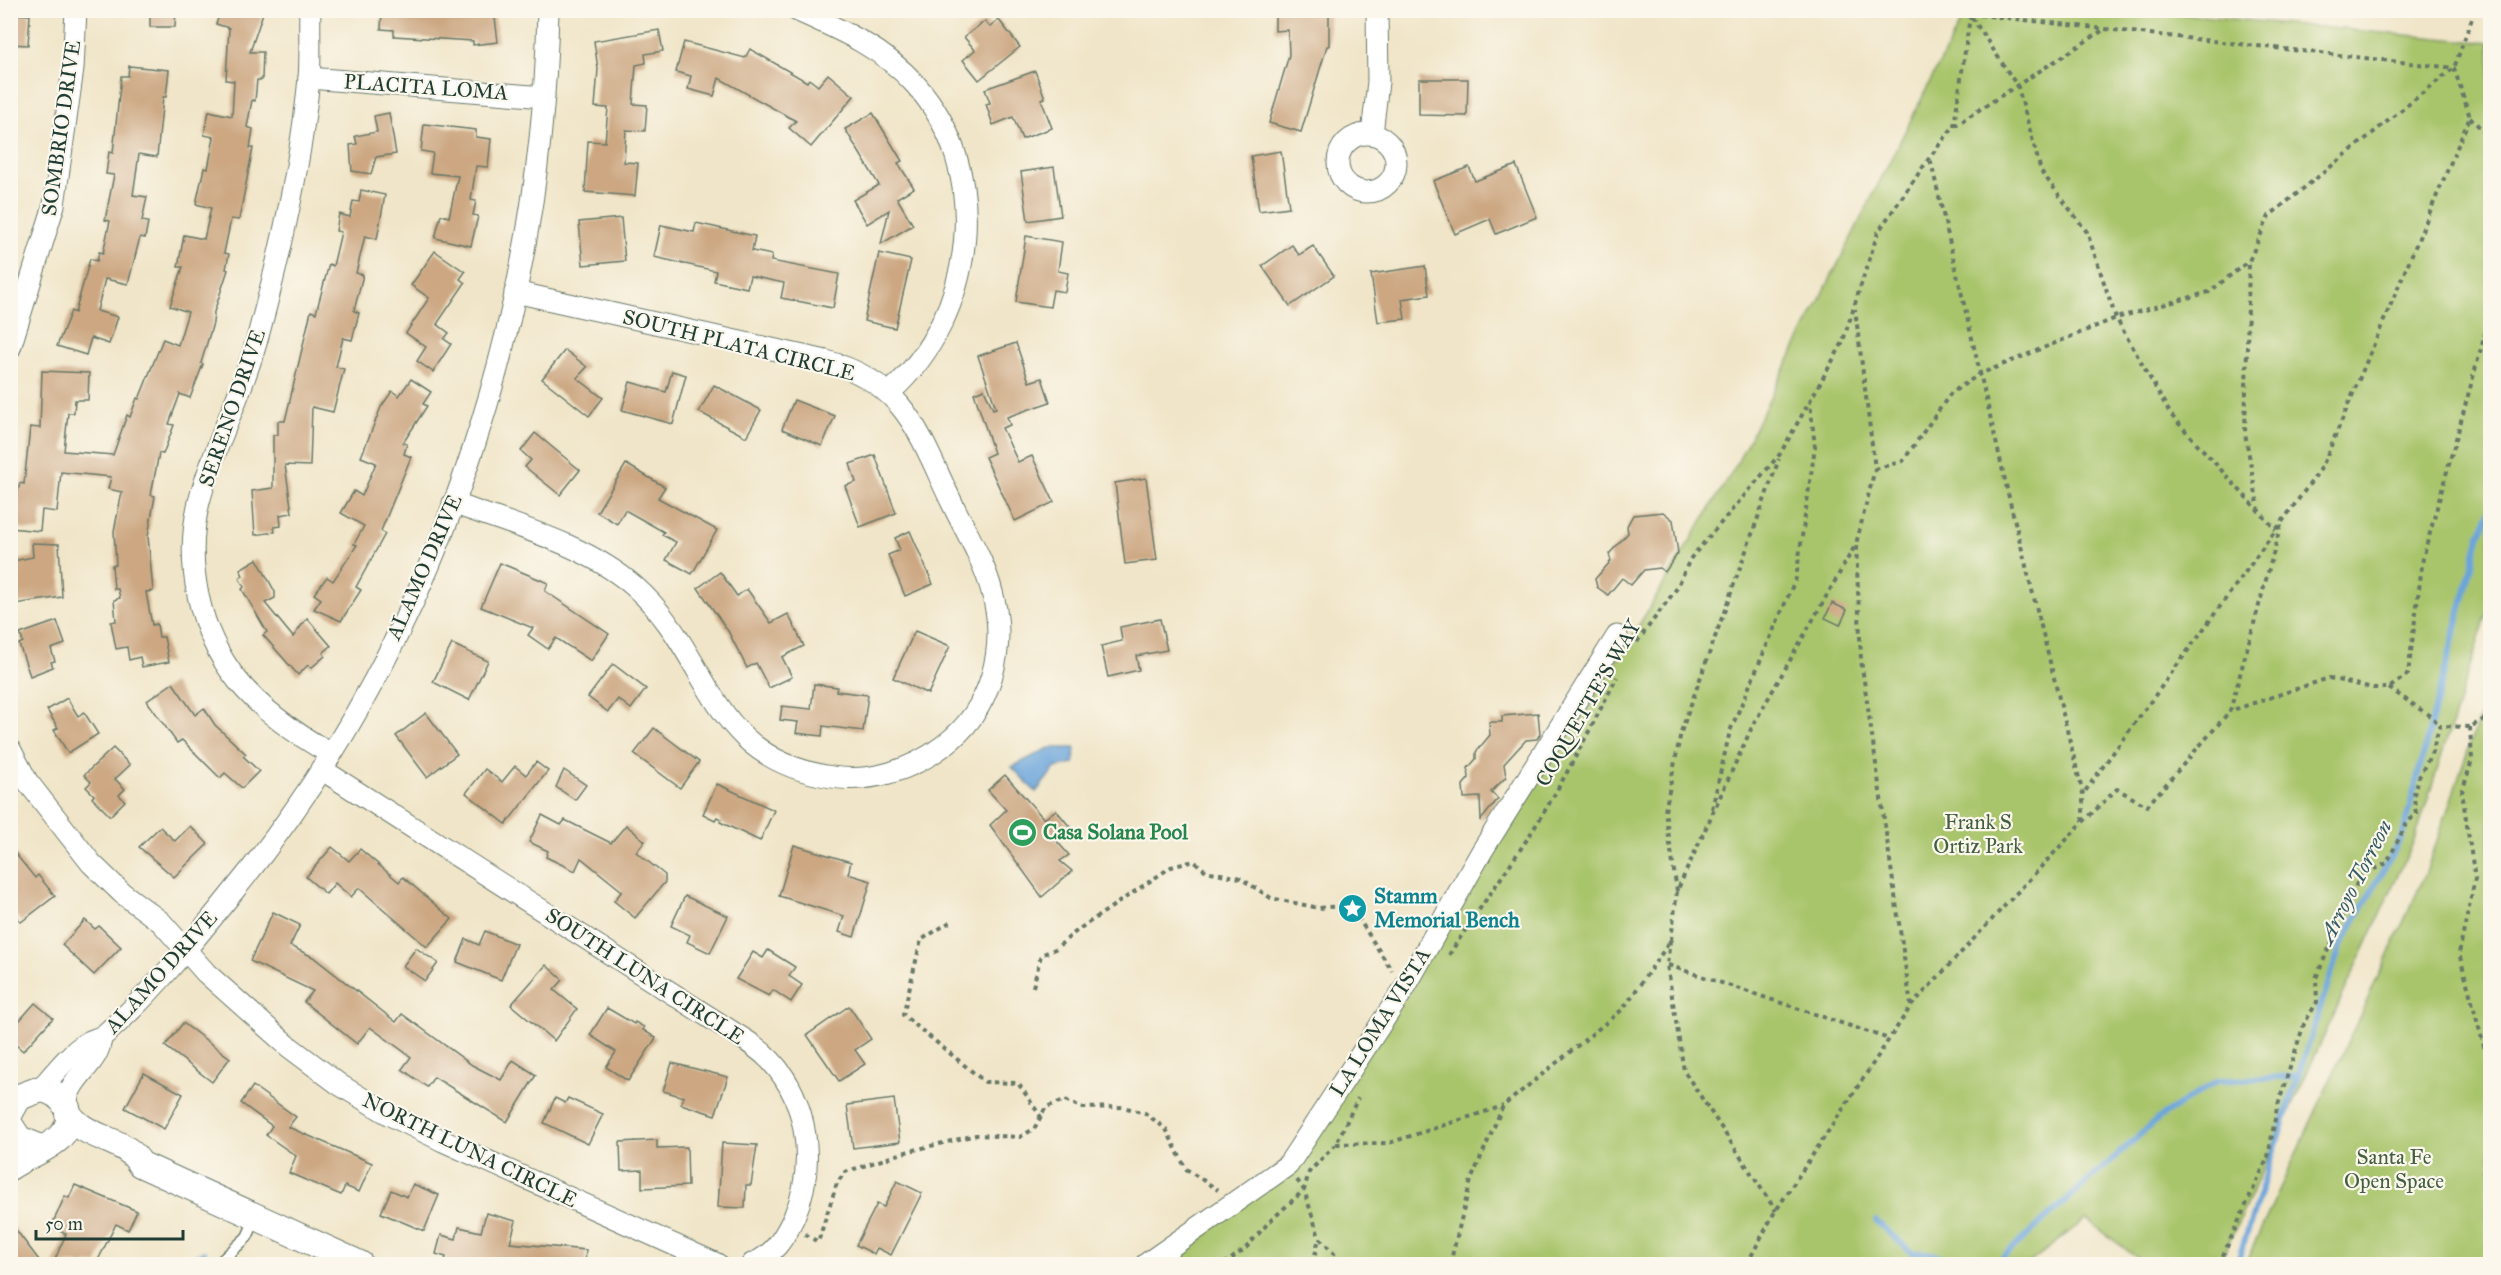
<svg xmlns="http://www.w3.org/2000/svg" width="2501" height="1275" font-family="'IM FELL Great Primer',serif">
<rect width="100%" height="100%" fill="#fbf7ec"/>
<filter id="ink" filterUnits="userSpaceOnUse"><feTurbulence type="fractalNoise" baseFrequency=".0167" numOctaves="2"/><feDisplacementMap in="SourceGraphic" scale="12" xChannelSelector="R" yChannelSelector="G"/><feConvolveMatrix kernelMatrix="1 2 1 2 8 2 1 2 1" color-interpolation-filters="sRGB"/></filter>
<filter id="wash" filterUnits="userSpaceOnUse"><feTurbulence type="fractalNoise" baseFrequency=".008" numOctaves="4" result="noise"/><feDisplacementMap in="SourceGraphic" scale="24" xChannelSelector="R" yChannelSelector="G"/><feGaussianBlur stdDeviation="1.35" result="paint"/><feColorMatrix in="noise" values="0 0 0 0 0 0 0 0 0 0 0 0 0 0 0 0 0 1.4 0 .05"/><feComposite in="paint" operator="in"/></filter>
<g filter="url(#wash)">
<rect width="100%" height="100%" fill="#f0e5c8"/>
<g fill="#a9c56c" stroke="#648150" stroke-width="1.5">
<polygon points="1966,11 2149,11 2490,43 2490,604 2416,836 2219,1264 2145,1264 2086,1219 2028,1264 1174,1264 1304,1141 1628,643 1734,469"/>
<polygon points="2490,686 2490,1264 2245,1264 2426,873"/>
</g>
<polygon fill="#6ba4da" stroke="#457087" stroke-width="1.5" points="1049,748 1075,748 1074,764 1055,768 1036,792 1012,767"/>
<g fill="none" stroke-linecap="round" stroke-linejoin="round">
<g stroke="#6ba4da" stroke-width="6">
<polyline points="1783,10 1783,11"/>
<path d="M1876 1221 1912 1253C1926 1253 1939 1252 1947 1264"/>
<polyline points="180,1264 204,1253"/>
<polyline points="1995,1264 2160,1117 2217,1081 2298,1076"/>
<polyline points="2237,1264 2340,947 2402,837 2480,534 2490,511"/>
</g>
</g>
<g id="blocks">
<g fill="#cca782">
<polygon points="150,10 176,10 175,27 150,27"/>
<polygon points="221,10 264,10 250,52 263,52 262,80 257,80 255,101 252,100 247,127 253,129 250,148 253,148 239,220 231,219 224,253 229,254 226,269 228,270 214,312 213,323 201,363 203,364 190,398 180,394 169,424 174,425 163,454 159,453 151,495 155,496 148,536 153,591 146,592 152,625 157,624 159,637 164,637 169,662 142,667 140,657 129,660 127,647 116,649 111,622 116,621 114,600 120,598 118,589 114,589 112,565 116,565 114,531 122,492 108,489 111,477 61,472 57,512 42,510 40,531 10,528 10,505 14,506 20,483 24,484 30,427 40,428 42,371 89,373 88,400 75,400 74,413 68,413 64,451 113,455 127,415 130,417 137,398 139,399 163,339 178,345 188,312 170,306 183,267 178,267 184,235 204,239 211,208 196,204 204,168 208,169 214,137 204,135 209,111 232,116 234,81 226,80 229,28 216,24"/>
<polygon points="382,10 494,10 498,42 473,45 473,41 394,36 394,30 381,29"/>
<polygon points="1275,10 1329,10 1329,46 1327,46 1301,132 1269,123 1289,55 1288,30 1275,31"/>
<polygon points="10,14 30,15 28,45 10,44"/>
<polygon points="999,20 1020,47 979,80 963,60 975,50 964,37 985,21 990,27"/>
<polygon points="659,30 663,51 645,54 646,63 636,65 633,104 647,105 645,131 626,130 624,162 638,163 635,196 585,192 588,141 605,142 608,108 595,107 598,69 594,41"/>
<polygon points="684,42 745,58 750,49 807,82 809,79 818,86 828,74 854,96 811,147 789,128 796,121 719,78 714,96 688,89 691,76 676,72"/>
<polygon points="129,66 169,70 166,97 163,97 157,157 139,154 133,195 147,197 142,221 148,222 145,238 140,237 128,284 105,279 97,311 118,317 109,344 91,338 86,355 57,346 71,311 75,313 90,259 97,261 99,252 103,253 110,221 105,220 114,175 106,174 109,152 113,153 121,76 128,76"/>
<polygon points="1035,71 1045,98 1041,99 1052,128 1022,139 1013,117 993,125 986,104 990,103 985,89"/>
<polygon points="1419,79 1468,79 1467,116 1419,115"/>
<polygon points="389,113 396,154 376,157 371,174 352,171 350,145 357,144 355,136 377,132 374,116"/>
<polygon points="873,113 902,161 898,163 914,188 897,198 913,225 881,244 889,210 867,224 853,200 879,185 845,129"/>
<polygon points="424,124 476,130 476,137 491,139 488,167 476,166 471,200 476,201 473,215 478,216 471,246 435,238 441,215 449,217 458,176 430,173 433,153 421,151"/>
<polygon points="1281,151 1289,207 1259,211 1251,156"/>
<polygon points="1516,165 1537,217 1496,234 1490,219 1455,234 1433,181 1469,167 1475,181"/>
<polygon points="1054,167 1061,216 1028,221 1021,172"/>
<polygon points="361,190 385,195 377,239 365,236 356,273 363,275 354,311 359,313 352,340 343,338 336,367 344,369 333,412 312,407 310,466 285,465 292,513 280,515 281,526 274,527 275,532 255,535 252,491 273,488 273,435 278,435 278,421 285,421 311,311 316,313 329,264 333,266 341,232 336,231 339,214 350,217 353,201 359,202"/>
<polygon points="621,218 625,261 583,265 579,222"/>
<polygon points="696,223 755,236 752,251 772,255 771,261 839,274 833,308 781,298 784,283 750,276 747,288 714,281 716,271 654,257 661,225 694,232"/>
<polygon points="1026,236 1062,242 1058,271 1068,273 1065,292 1053,290 1050,307 1016,302"/>
<polygon points="1292,245 1299,255 1313,246 1334,276 1290,306 1262,266"/>
<polygon points="435,251 465,272 460,279 465,283 437,324 449,333 444,339 451,344 433,372 417,361 426,347 406,333 429,298 411,285"/>
<polygon points="879,253 911,260 895,328 864,321"/>
<polygon points="1425,266 1429,295 1402,299 1405,319 1378,322 1371,274"/>
<polygon points="1016,343 1029,382 1042,378 1050,402 1007,417 1010,425 1002,428 1018,462 1032,456 1054,502 1015,521 985,457 994,453 974,393 984,389 993,409 996,408 978,356"/>
<polygon points="565,350 587,367 577,378 603,398 589,416 542,379"/>
<polygon points="672,371 686,375 673,424 622,410 630,382 666,392"/>
<polygon points="411,379 431,392 423,404 427,406 403,443 407,444 404,454 411,457 381,531 385,534 356,587 361,590 341,621 314,609 321,599 314,594 327,577 333,581 357,545 354,544 364,526 341,513 354,491 362,496 376,463 361,457 381,407 392,391 399,396"/>
<polygon points="714,385 761,410 746,437 699,412"/>
<polygon points="794,400 835,416 822,446 782,429"/>
<polygon points="535,433 580,470 560,495 525,467 531,460 521,451"/>
<polygon points="875,455 896,513 860,527 845,486 856,482 850,464"/>
<polygon points="626,464 665,487 658,498 717,530 692,574 666,560 676,542 662,535 664,532 625,510 617,524 597,512"/>
<polygon points="1146,478 1157,560 1125,564 1115,483"/>
<polygon points="1663,512 1673,520 1678,553 1665,572 1660,568 1644,570 1631,585 1622,578 1608,595 1597,587 1595,579 1611,561 1609,554 1628,533 1627,526 1633,515"/>
<polygon points="910,531 933,584 905,596 888,555 900,550 895,538"/>
<polygon points="32,543 59,544 62,597 15,604 10,578 10,574 15,573 13,561 33,557"/>
<polygon points="257,559 275,592 275,598 265,603 293,637 307,618 331,646 323,653 325,656 311,668 308,665 298,675 263,635 267,632 242,589 244,587 239,578 243,576 240,569"/>
<polygon points="500,563 548,583 545,591 609,634 591,661 556,638 548,649 528,635 533,628 481,607"/>
<polygon points="720,572 737,596 747,589 771,623 788,614 804,646 782,657 792,677 769,688 756,663 747,668 728,631 698,588"/>
<polygon points="1832,603 1847,610 1840,625 1825,618"/>
<polygon points="1160,619 1167,650 1136,656 1139,670 1108,677 1101,646 1122,641 1120,627"/>
<polygon points="57,621 65,644 51,649 55,661 51,662 53,667 30,676 19,644 23,642 20,634"/>
<polygon points="915,631 950,646 928,694 893,678"/>
<polygon points="452,644 488,661 469,700 433,682"/>
<polygon points="613,664 646,689 631,709 618,699 608,712 588,697"/>
<polygon points="173,683 195,715 204,708 215,725 246,754 243,756 259,771 242,788 225,773 220,778 182,740 177,743 147,701"/>
<polygon points="814,684 837,687 836,691 868,695 863,731 823,726 822,736 796,733 798,722 780,720 782,706 811,709"/>
<polygon points="67,698 78,716 84,712 98,734 68,753 54,730 58,728 47,710"/>
<polygon points="426,713 457,754 427,777 396,736"/>
<polygon points="1538,713 1540,734 1537,739 1526,740 1504,764 1506,777 1491,792 1498,799 1481,820 1480,797 1464,798 1463,785 1469,778 1468,768 1476,759 1476,752 1490,735 1489,722 1502,722 1502,716"/>
<polygon points="654,728 699,762 680,788 634,754"/>
<polygon points="113,748 130,765 115,779 125,789 119,795 125,801 110,816 92,798 94,795 86,787 91,782 84,775"/>
<polygon points="536,762 548,771 506,824 466,793 485,769 502,782 515,766 526,775"/>
<polygon points="564,770 586,785 575,800 556,787"/>
<polygon points="1005,775 1044,819 1056,810 1070,827 1055,839 1069,855 1060,861 1072,871 1042,897 990,825 1006,810 988,790"/>
<polygon points="717,784 774,810 760,841 720,822 721,819 717,817 715,820 703,814"/>
<polygon points="542,815 561,825 565,820 611,843 626,825 645,841 636,852 665,875 665,882 635,918 614,901 622,891 581,858 575,871 546,857 548,851 529,842"/>
<polygon points="190,826 208,844 174,877 139,847 160,827 175,841"/>
<polygon points="794,845 851,862 848,874 871,881 854,937 839,932 844,916 779,896"/>
<polygon points="10,847 35,878 38,875 55,896 21,922 10,909"/>
<polygon points="332,847 349,861 360,849 399,882 403,877 452,919 427,947 359,888 351,897 335,883 326,894 306,877"/>
<polygon points="685,896 728,916 710,953 687,942 690,935 671,926"/>
<polygon points="273,912 300,925 290,946 313,957 396,1022 402,1014 472,1065 501,1080 513,1060 536,1075 507,1122 434,1077 427,1087 402,1069 411,1057 370,1027 357,1044 304,1002 313,991 250,961"/>
<polygon points="85,920 95,929 99,926 121,947 94,975 62,945"/>
<polygon points="485,931 516,944 501,980 457,962 466,939 479,945"/>
<polygon points="416,948 438,963 425,981 403,966"/>
<polygon points="768,950 795,967 789,976 802,985 791,1002 773,990 769,996 736,979 753,952 763,958"/>
<polygon points="546,965 563,980 554,990 577,1009 554,1041 511,1005"/>
<polygon points="35,1003 53,1018 23,1051 10,1040 10,1012 20,1020"/>
<polygon points="849,1006 871,1039 855,1050 865,1064 839,1081 807,1035"/>
<polygon points="607,1008 634,1024 635,1022 644,1027 643,1030 656,1038 628,1081 606,1067 616,1052 590,1035"/>
<polygon points="183,1023 230,1058 212,1082 165,1046"/>
<polygon points="672,1063 728,1077 715,1115 681,1104 684,1097 663,1091"/>
<polygon points="144,1073 183,1094 164,1129 125,1108"/>
<polygon points="253,1086 296,1117 288,1127 372,1163 359,1192 345,1186 341,1195 289,1173 296,1156 266,1135 272,1126 241,1103"/>
<polygon points="555,1098 565,1103 568,1098 603,1114 588,1144 544,1123"/>
<polygon points="894,1099 900,1142 853,1148 847,1105"/>
<polygon points="657,1140 657,1148 687,1147 688,1186 642,1188 642,1170 621,1171 620,1142"/>
<polygon points="722,1143 757,1145 751,1185 746,1185 745,1208 718,1207"/>
<polygon points="897,1181 922,1193 891,1255 877,1248 874,1254 856,1245 877,1204 884,1207"/>
<polygon points="413,1184 439,1195 424,1231 381,1213 391,1190 407,1197"/>
<polygon points="75,1185 137,1211 128,1230 116,1224 96,1264 53,1264 66,1234 51,1227 65,1196 69,1198"/>
<polygon points="486,1213 516,1221 510,1243 586,1250 585,1264 444,1264 446,1257 436,1254 441,1235 456,1239 459,1227 481,1232"/>
<polygon points="10,1222 42,1264 10,1264"/>
</g>
</g>
</g>
<g filter="url(#ink)">
<use href="#blocks" fill-opacity="0" stroke="#687868" stroke-width="1.5"/>
<g fill="none" stroke-linecap="round" stroke-linejoin="round">
<defs>
<polyline id="service" points="218,1264 247,1237 256,1218"/>
<g id="minor">
<path d="M310 10C309 33 311 56 309 78 301 165 281 252 258 336 243 393 214 445 199 502 184 563 199 633 238 681 263 712 298 735 331 754"/>
<path d="M796 10C839 29 883 48 915 84 994 171 976 316 890 392"/>
<polyline points="309,78 544,97"/>
<circle cx="1367" cy="163" r="29"/>
<polyline points="1372,134 1378,82 1377,10"/>
<polyline points="10,348 54,205 73,69 76,10"/>
<path d="M453 503C514 526 584 543 634 586 714 656 705 758 832 777 870 783 912 770 943 746 991 711 1008 648 992 592 984 561 966 532 952 503 919 435 907 383 826 361L515 292"/>
<polyline points="10,749 27,781 91,863 122,893 161,922 206,973 288,1046 340,1085 390,1115 443,1141 717,1264"/>
<path d="M321 769 734 1033C747 1041 760 1049 771 1061 809 1102 816 1167 794 1217 784 1238 774 1255 752 1264"/>
<path d="M35 1089 44 1085C56 1071 72 1051 88 1042 93 1039 99 1039 104 1035 148 998 196 938 232 893 433 648 542 326 548 10"/>
<path d="M66 1107C67 1077 99 1066 101 1038"/>
<polyline points="1146,1264 1288,1165 1404,989 1482,851 1617,636"/>
</g>
<g id="tertiary">
<path d="M10 1113 19 1097 41 1089C53 1091 62 1097 67 1108 79 1141 31 1152 10 1167"/>
<path d="M68 1113C84 1140 126 1137 140 1164L360 1264"/>
<polyline points="10,1125 19,1139 41,1148"/>
</g>
</defs>
<use href="#service" stroke="#687868" stroke-width="13"/>
<use href="#minor" stroke="#687868" stroke-width="23"/>
<use href="#tertiary" stroke="#687868" stroke-width="28"/>
<g stroke="#687868" stroke-width="4" stroke-dasharray="4.5 4.5" stroke-linecap="butt">
<polyline points="1967,10 2018,87 2041,171 2087,232 2116,318 2171,415 2276,530"/>
<polyline points="1971,14 2454,68 2470,117 2322,467 2083,794"/>
<polyline points="2470,117 2490,138"/>
<polyline points="1954,126 1971,10"/>
<polyline points="1875,469 1903,461 1951,393 1980,374 2116,318 2209,292 2249,261"/>
<polyline points="2259,511 2245,433 2249,261 2269,216 2454,68 2475,10"/>
<polyline points="2281,525 2230,711 2329,678 2373,688 2389,688 2408,674 2423,558 2490,316"/>
<polyline points="1637,642 1677,588 1690,559 1780,454 1842,344 1878,232 1930,157 1954,126 2105,29"/>
<polyline points="2389,688 2433,718 2440,726"/>
<polyline points="2470,727 2472,760 2462,792 2475,879 2459,953 2490,1069"/>
<polyline points="1712,809 1730,731 1796,578 1815,447 1810,402"/>
<polyline points="2083,822 2117,789 2147,806 2230,711"/>
<polyline points="1677,891 1665,811 1681,732 1779,459"/>
<polyline points="950,922 921,940 903,1015 985,1082 1018,1083 1041,1117"/>
<polyline points="1670,940 1667,965 1684,1071 1776,1211"/>
<path d="M1449 955C1469 923 1492 892 1513 860 1553 803 1585 739 1617 677"/>
<polyline points="1668,965 1889,1039"/>
<polyline points="1033,987 1041,955 1055,949 1079,929 1171,867 1194,861 1206,871 1240,878 1271,898 1319,908 1350,905 1392,971"/>
<polyline points="1911,1006 2083,822 2083,794 2011,506 1930,158"/>
<polyline points="1336,1144 1389,1143 1503,1106"/>
<polyline points="1297,1180 1304,1190 1319,1237 1343,1264"/>
<polyline points="805,1234 818,1242 837,1183 845,1172 906,1152 976,1135 1020,1137 1034,1129 1046,1107 1065,1100 1083,1108 1123,1107 1145,1113 1166,1129 1186,1169 1218,1190"/>
<polyline points="1224,1264 1245,1249 1269,1222 1304,1190 1309,1172 1336,1144 1358,1098"/>
<polyline points="1313,1264 1319,1238"/>
<polyline points="1450,1264 1471,1180 1503,1106 1623,1009 1671,940 1677,891 1752,727 1856,544"/>
<polyline points="1747,1264 1773,1215 1911,1006 1861,660 1856,544 1875,469 1855,309"/>
<path d="M2219 1264 2268 1157 2277 1108 2304 1024 2317 1002 2316 978 2360 876 2387 863 2405 826 2416 813C2411 787 2417 781 2429 758 2434 749 2436 737 2440 726L2470 727 2490 716"/>
</g>
<use href="#service" stroke="#fff" stroke-width="10"/>
<use href="#minor" stroke="#fff" stroke-width="21"/>
<use href="#tertiary" stroke="#fff" stroke-width="26"/>
</g>
</g>
<defs>
<symbol id="stadium-disc" viewBox="-11 -11 22 22"><circle r="9.5" fill="#2e9e5b" stroke="#fbf7ec"/><path d="M0-5a6.5 5 0 1 0 0 10a6.5 5 0 1 0 0-10ZM-3.5-1.8h7v3.6h-7Z" fill="#fff"/></symbol>
<symbol id="sight-disc" viewBox="-11 -11 22 22"><circle r="9.5" fill="#0f9aa8" stroke="#fbf7ec"/><path d="M0-6L1.8-2.2L6-1.7L2.9 1.2L3.7 5.4L0 3.3L-3.7 5.4L-2.9 1.2L-6-1.7L-1.8-2.2Z" fill="#fff"/></symbol>
</defs>
<g fill-rule="evenodd">
<use href="#stadium-disc" x="1006" y="816" width="33" height="33"/>
<use href="#sight-disc" x="1336" y="892" width="33" height="33"/>
</g>
<g text-anchor="middle" dominant-baseline="central" stroke-width="4.5" stroke-linejoin="round" paint-order="stroke">
<g font-size="21" fill="#1f3d34" stroke="#fbf7ec">
<text transform="translate(426 87) rotate(4)">PLACITA LOMA</text>
<text transform="translate(61 128) rotate(-82)">SOMBRIO DRIVE</text>
<text transform="translate(739 345) rotate(14)">SOUTH PLATA CIRCLE</text>
<text transform="translate(232 408) rotate(-71)">SERENO DRIVE</text>
<text transform="translate(424 567) rotate(-66)">ALAMO DRIVE</text>
<text transform="translate(1588 703) rotate(-60)">COQUETTE'S WAY</text>
<text transform="translate(161 972) rotate(-48)">ALAMO DRIVE</text>
<text transform="translate(645 976) rotate(33)">SOUTH LUNA CIRCLE</text>
<text transform="translate(1380 1022) rotate(-58)">LA LOMA VISTA</text>
<text transform="translate(470 1150) rotate(26)">NORTH LUNA CIRCLE</text>
</g>
<g font-size="21" fill="#425f42" stroke="#fbf7ec">
<text x="1978" y="822">Frank S<tspan x="1978" dy="24">Ortiz Park</tspan></text>
<text x="2394" y="1157">Santa Fe<tspan x="2394" dy="24">Open Space</tspan></text>
</g>
<g font-size="21" font-weight="bold" fill="#27864d" stroke="#fbf7ec" text-anchor="start">
<text x="1043" y="832">Casa Solana Pool</text>
</g>
<g font-size="21" font-weight="bold" fill="#0d838f" stroke="#fbf7ec" text-anchor="start">
<text x="1374" y="896">Stamm<tspan x="1374" dy="24">Memorial Bench</tspan></text>
</g>
<g font-size="22" font-style="italic" fill="#365c66" stroke="#fbf7ec">
<text transform="translate(2355 882) rotate(-63)">Arroyo Torreon</text>
</g>
</g>
<rect width="2501" height="1275" fill="none" stroke="#fbf7ec" stroke-width="36"/>
<path d="M36 1230v9h147v-9" fill="none" stroke="#1f3d34" stroke-width="3"/>
<text x="45" y="1230" font-size="18" fill="#1f3d34" stroke="#fbf7ec" stroke-width="4.5" paint-order="stroke">50 m</text>
</svg>
